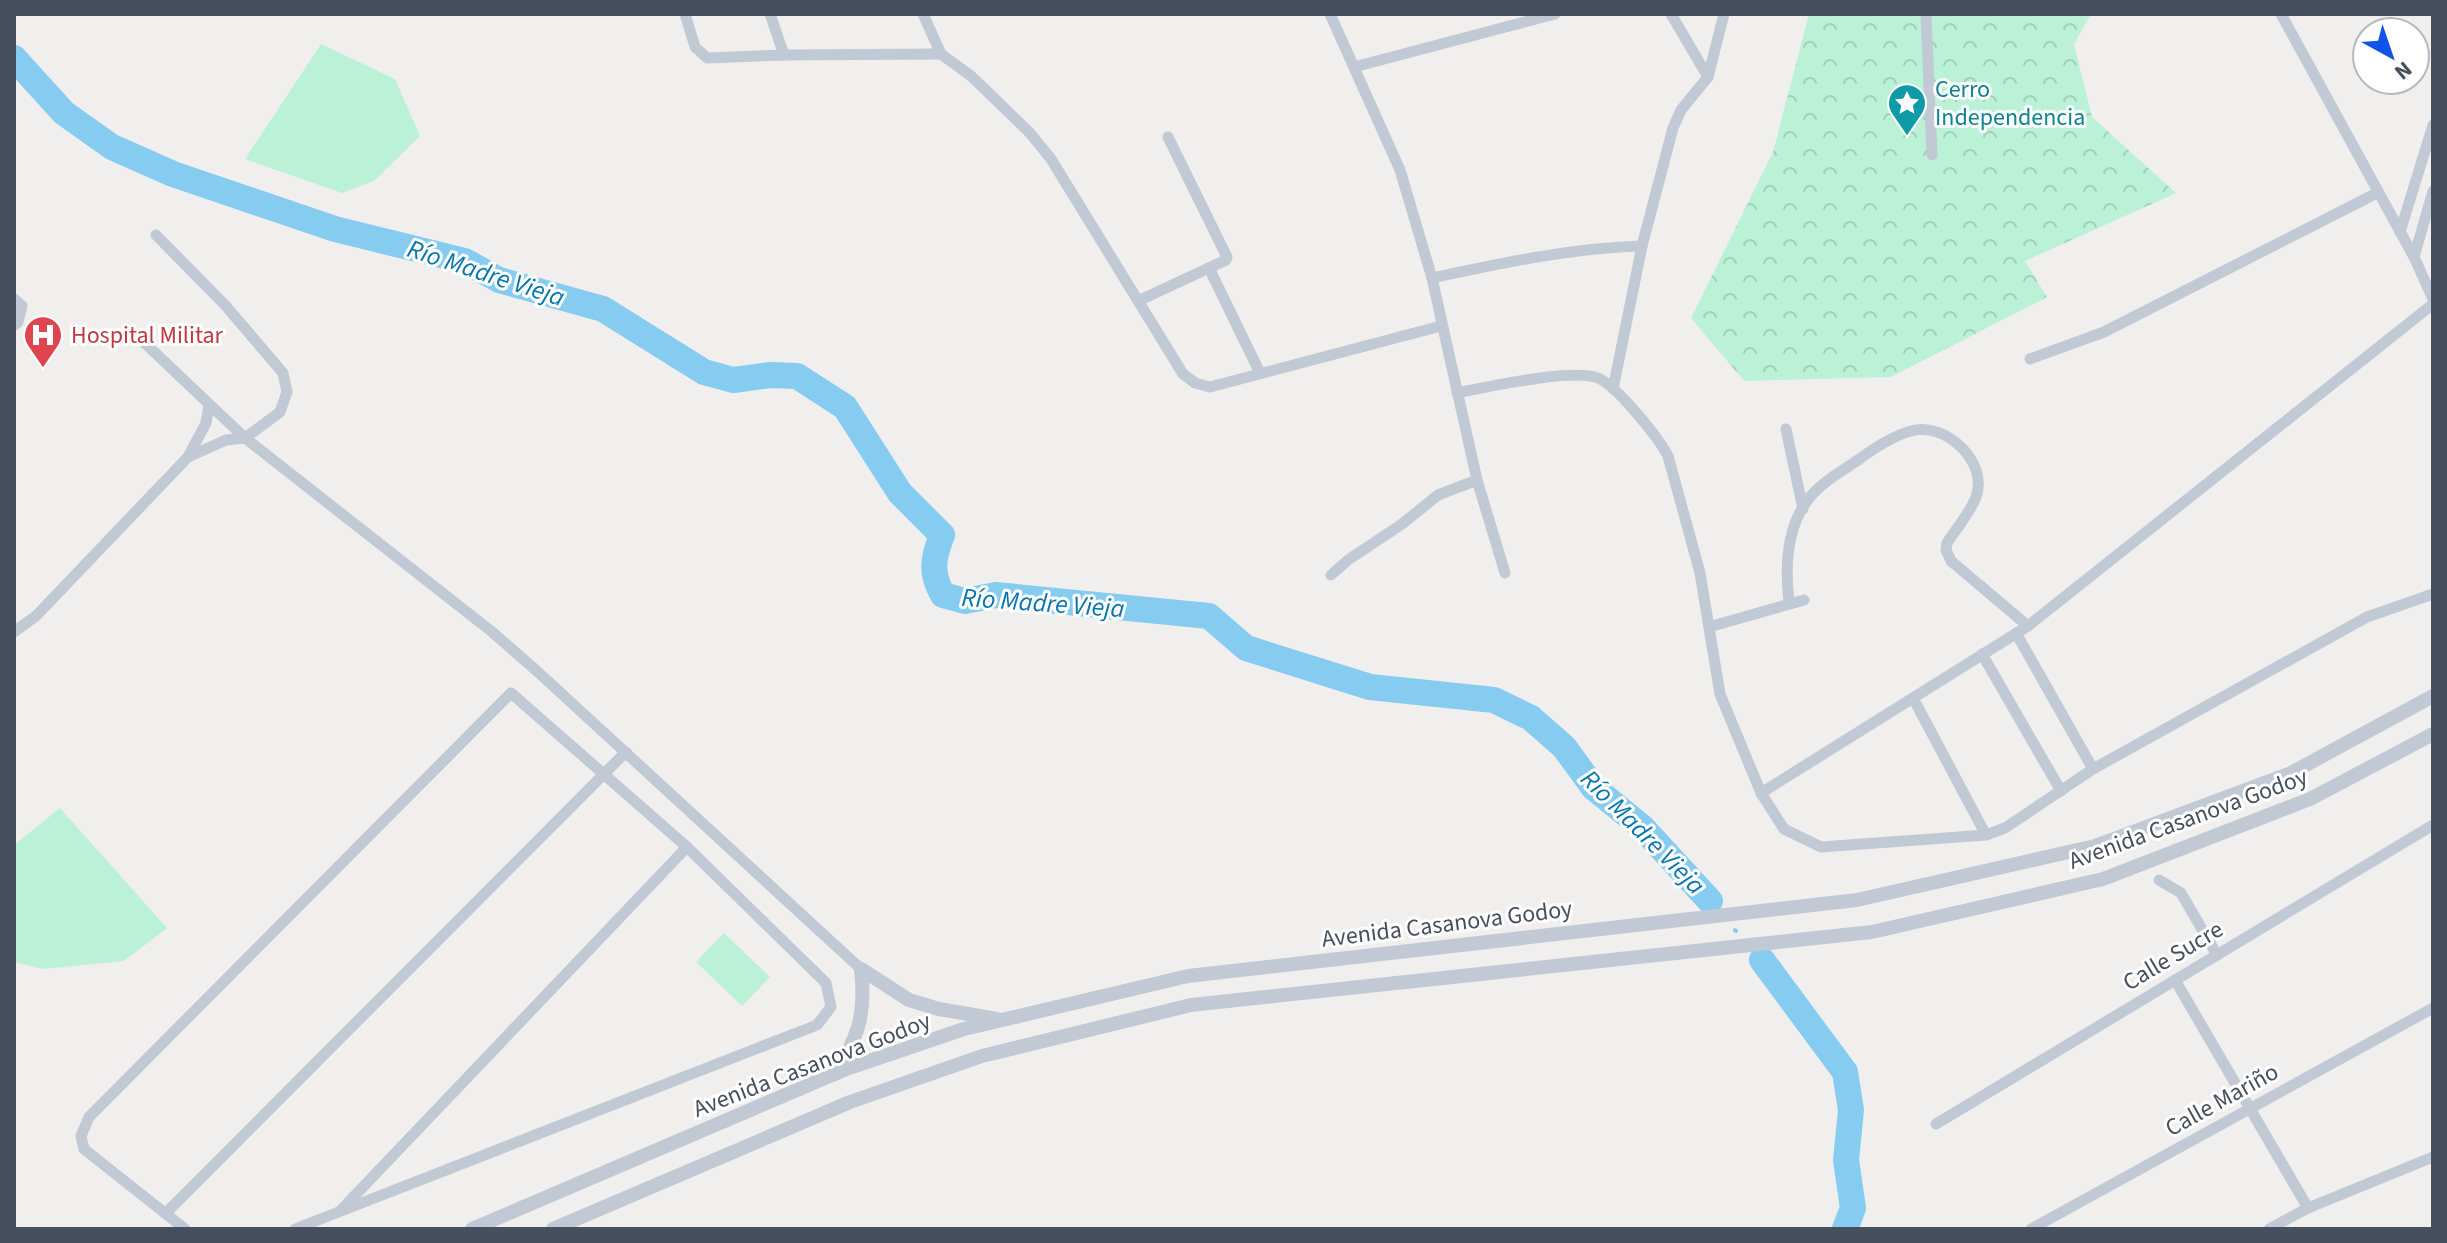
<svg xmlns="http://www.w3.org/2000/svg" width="2447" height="1243" font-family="'Source Sans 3',sans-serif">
<defs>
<pattern id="forest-crowns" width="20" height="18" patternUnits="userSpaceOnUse" patternTransform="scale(2)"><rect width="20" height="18" fill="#bbf1d7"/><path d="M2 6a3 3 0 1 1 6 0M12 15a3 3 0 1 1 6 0" fill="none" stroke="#a2d0bb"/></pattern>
</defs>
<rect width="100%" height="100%" fill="#f1efee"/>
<polygon fill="url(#forest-crowns)" points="1809,14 2091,14 2074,44 2092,117 2176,193 2025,261 2047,297 1891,377 1744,381 1691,318 1773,152"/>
<g fill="#bbf1d7">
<polygon points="321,44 395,79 420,136 374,181 342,193 245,159"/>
<polygon points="60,808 167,928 124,961 43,969 14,962 14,845"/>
<polygon points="724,933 770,977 742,1006 696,962"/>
</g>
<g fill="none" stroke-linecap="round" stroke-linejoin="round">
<polyline stroke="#86cbf0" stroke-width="4" points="1735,930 1736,931"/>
<g stroke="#86cbf0" stroke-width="26">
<path d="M14 58 64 113 112 147 173 174 335 229 465 261 499 280 603 309 704 372 733 380 771 375 797 376 845 407 900 493 942 535C933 558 930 573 943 595L965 601 996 595 1209 616 1246 648 1370 687 1494 700 1531 718 1564 747 1594 788 1642 827 1710 901"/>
<polyline points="1762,960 1845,1072 1851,1110 1846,1160 1853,1208 1845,1229"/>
</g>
<g stroke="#c1c9d4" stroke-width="11">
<polyline points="685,14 695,47 707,58 784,55 941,54"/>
<polyline points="770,14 784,55"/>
<polyline points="923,14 941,54 971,76 997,101 1030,133 1051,159 1183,374 1195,383 1210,387 1441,326"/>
<polyline points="1330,14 1400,170 1432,278 1477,480 1505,573"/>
<polyline points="1671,14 1708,77"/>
<polyline points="1926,14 1932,155"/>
<polyline points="2281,14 2414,257 2433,299"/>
<polyline points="1354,67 1555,14"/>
<polyline points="2400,232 2433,125"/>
<polyline points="156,235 225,305 283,373 287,392 280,412 245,438 226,440 188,457"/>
<polyline points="2414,257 2433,191"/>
<polyline points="1209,268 1260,373"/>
<path d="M1432 278C1502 263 1571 248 1642 246"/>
<polyline points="14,299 22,306 18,322 14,325"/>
<polyline points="1138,301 1226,260 1227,257 1168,137"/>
<polyline points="132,331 245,438 491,631 538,672 861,969"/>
<polyline points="2030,359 2104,332 2377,193"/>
<polyline points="1613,389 1642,246 1673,128 1681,110 1708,77 1724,14"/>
<path d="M1457 393C1487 387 1573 368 1598 378 1617 386 1658 437 1668 456L1700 573 1720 694 1761 793 1784 829 1821 847 1986 835 2005 828 2093 769 2367 617 2433 594"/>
<polyline points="1786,429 1803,509"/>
<polyline points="1331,575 1348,560 1402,524 1438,495 1477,480"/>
<path d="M1789 602C1785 568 1786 526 1810 497 1822 482 1842 471 1858 460 1873 449 1892 436 1911 431 1945 421 1989 462 1976 497 1970 513 1956 529 1947 543L1946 550 1951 561 2028 626"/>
<polyline points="1709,627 1804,600"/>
<polyline points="14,632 36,616 188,457 206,423 209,405"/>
<polyline points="2016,633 2093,769"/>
<polyline points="1982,654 2061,791"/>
<polyline points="1913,698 1986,835"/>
<polyline points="1761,793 2028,626 2433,304"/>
<polyline points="2159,880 2181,893 2217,955"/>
<polyline points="2175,980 2308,1208"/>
<polyline points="1936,1124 2433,825"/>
<polyline points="342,1209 687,847"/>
<polyline points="166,1213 626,752"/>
<polyline points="185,1229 84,1149 81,1136 89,1117 511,693 687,847 826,983 831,1007 817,1025 295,1229"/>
<polyline points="2031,1229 2433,1008"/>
<polyline points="2269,1229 2308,1208 2433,1157"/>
</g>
<g stroke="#c1c9d4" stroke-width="14">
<polyline points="861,969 909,1000 939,1009 997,1019"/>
<path d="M835 1074C859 1036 866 1013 861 969"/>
<polyline points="472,1229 846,1069 964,1029 1188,976 1857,900 2095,846 2291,773 2433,696"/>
<polyline points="553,1229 850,1102 982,1056 1191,1005 1872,932 2103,879 2310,799 2433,734"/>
</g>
</g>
<defs>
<symbol id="sight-pin" viewBox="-11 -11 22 30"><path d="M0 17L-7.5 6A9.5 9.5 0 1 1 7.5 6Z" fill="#0f9aa8" stroke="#fff"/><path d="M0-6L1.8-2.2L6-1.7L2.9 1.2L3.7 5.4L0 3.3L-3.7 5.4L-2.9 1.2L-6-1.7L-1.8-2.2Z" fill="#fff"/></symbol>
<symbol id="hospital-pin" viewBox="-11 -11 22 30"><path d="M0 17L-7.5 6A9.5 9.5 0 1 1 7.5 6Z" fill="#e0444e" stroke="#fff"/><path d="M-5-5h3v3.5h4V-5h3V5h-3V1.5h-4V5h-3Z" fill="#fff"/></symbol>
</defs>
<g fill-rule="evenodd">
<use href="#sight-pin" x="1885" y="81" width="44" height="60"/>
<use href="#hospital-pin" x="21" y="313" width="44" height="60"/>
</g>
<g text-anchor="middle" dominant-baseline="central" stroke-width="6" stroke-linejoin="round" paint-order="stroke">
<g font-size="24" fill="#0d838f" stroke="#fff" text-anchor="start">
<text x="1935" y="89">Cerro<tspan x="1935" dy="28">Independencia</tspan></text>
</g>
<g font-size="24" fill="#be3a42" stroke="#fff" text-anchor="start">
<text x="71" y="335">Hospital Militar</text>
</g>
<g font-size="24" fill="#464f5d" stroke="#fff">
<text transform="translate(2188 819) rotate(-20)">Avenida Casanova Godoy</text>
<text transform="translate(1447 924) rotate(-7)">Avenida Casanova Godoy</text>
<text transform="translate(2173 956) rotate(-31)">Calle Sucre</text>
<text transform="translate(812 1065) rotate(-21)">Avenida Casanova Godoy</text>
<text transform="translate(2222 1100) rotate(-29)">Calle Mariño</text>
</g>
<g font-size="26" font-style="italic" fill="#0675af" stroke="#fff">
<text transform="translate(486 273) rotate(18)">Río Madre Vieja</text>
<text transform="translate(1043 603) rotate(4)">Río Madre Vieja</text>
<text transform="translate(1643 832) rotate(45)">Río Madre Vieja</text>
</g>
</g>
<rect width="2447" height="1243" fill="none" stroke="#464f5d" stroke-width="32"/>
<g transform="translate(2391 56) rotate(140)"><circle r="38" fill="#ffffff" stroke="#b5b9be" stroke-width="2"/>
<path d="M0-6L14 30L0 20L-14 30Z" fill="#1152e8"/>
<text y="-12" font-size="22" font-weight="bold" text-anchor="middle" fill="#464f5d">N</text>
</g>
</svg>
